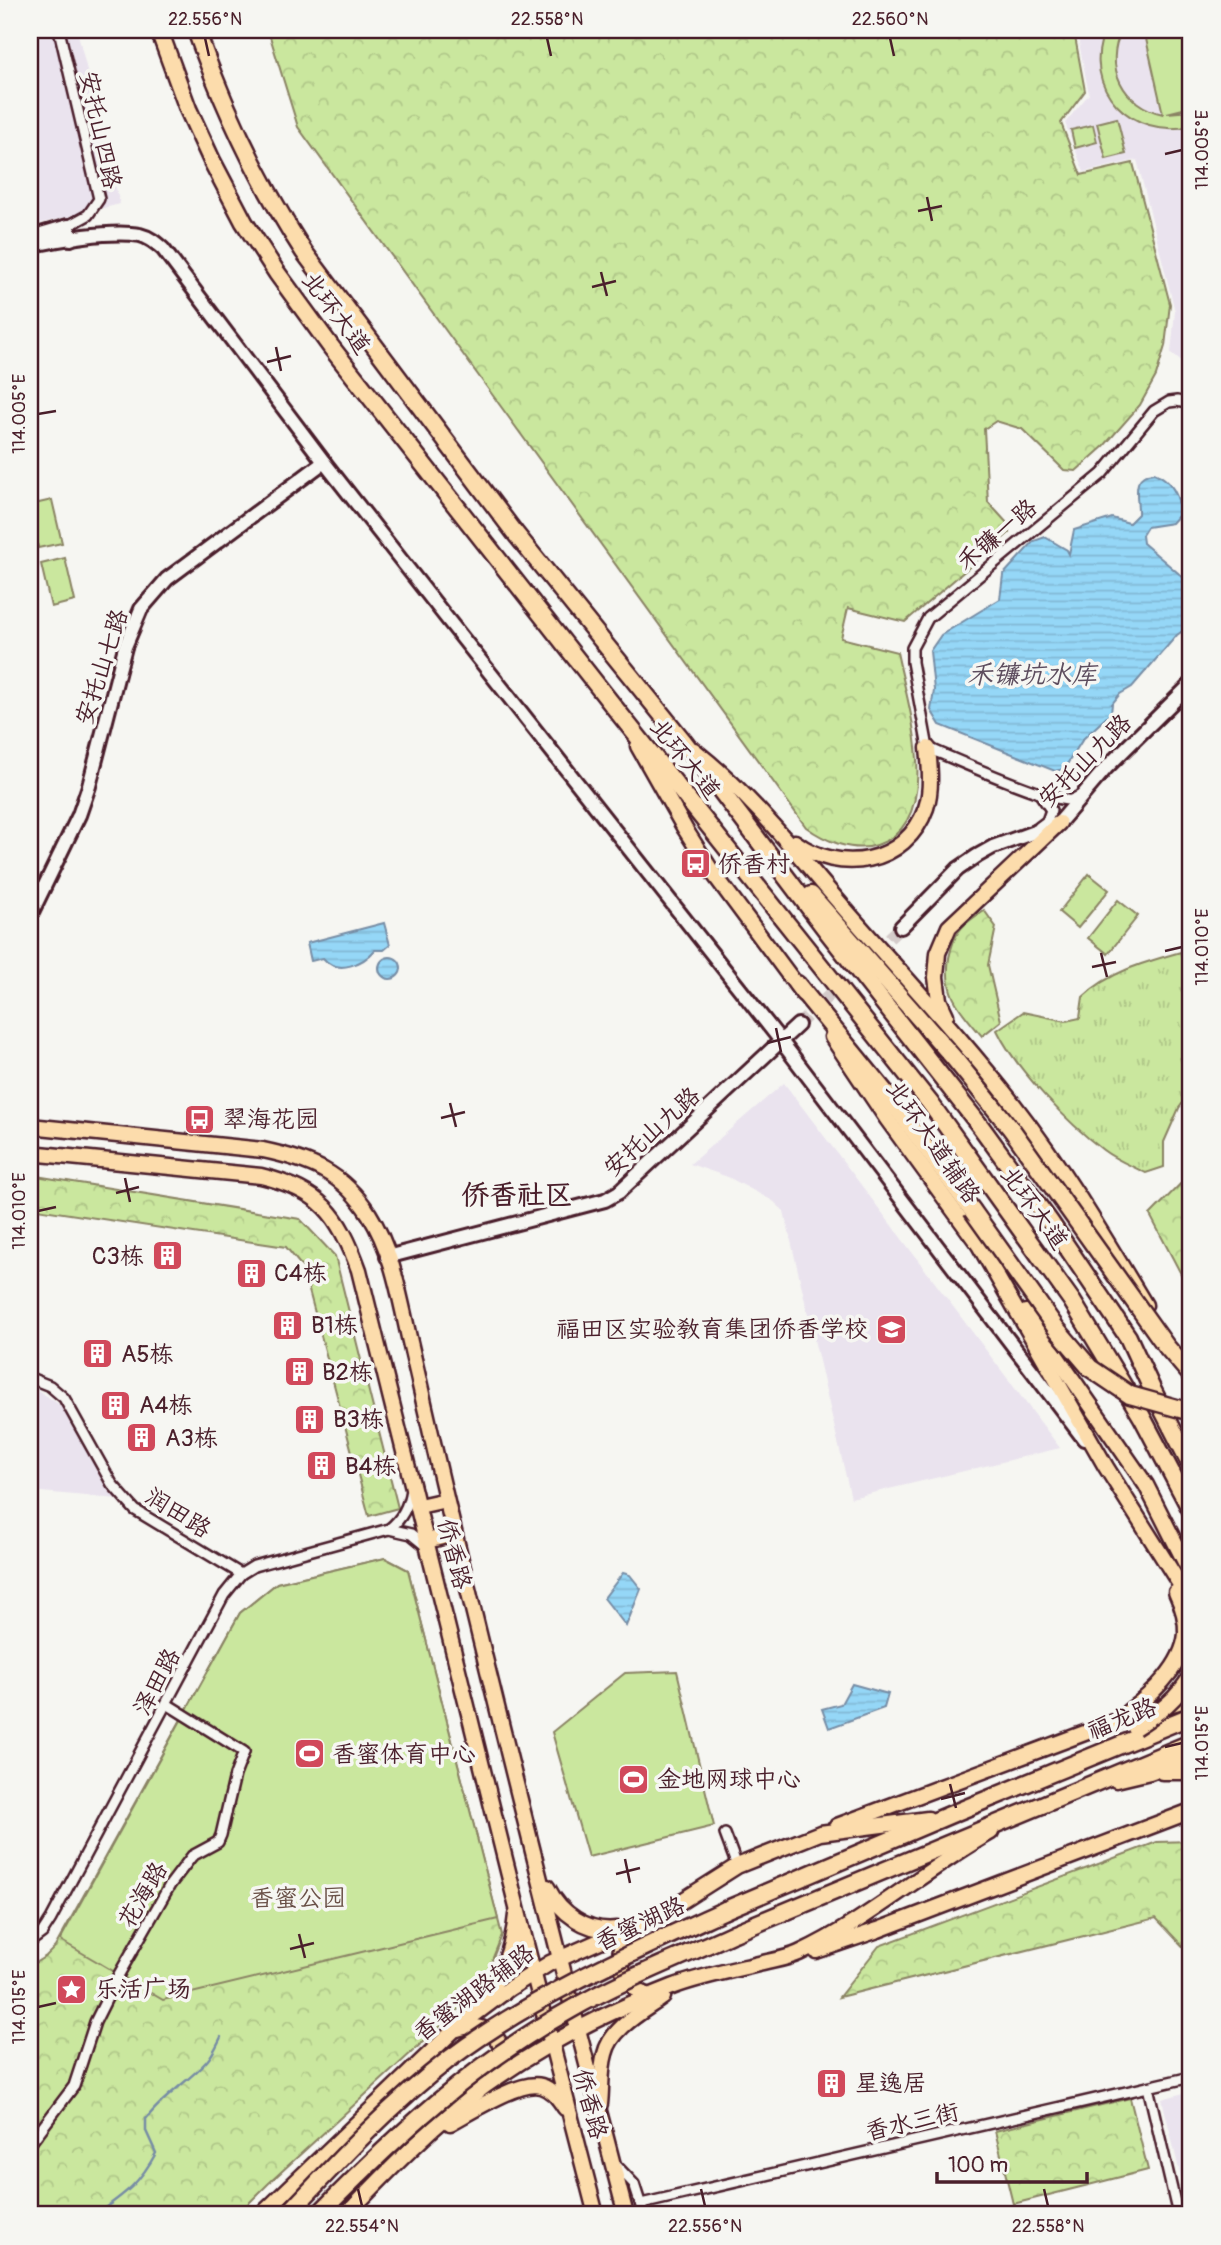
<svg xmlns="http://www.w3.org/2000/svg" width="1221" height="2245" font-family="Pangolin,'LXGW WenKai TC',sans-serif">
<defs>
<pattern id="grass-tufts" width="24" height="20" patternUnits="userSpaceOnUse" patternTransform="scale(1.75)"><rect width="24" height="20" fill="#cae79e"/><path d="M3 7l-1-3M5 7V3M7 7l1-3M15 17l-1-3M17 17v-4M19 17l1-3" fill="none" stroke="#afc688"/></pattern>
<pattern id="forest-crowns" width="20" height="18" patternUnits="userSpaceOnUse" patternTransform="scale(1.75)"><rect width="20" height="18" fill="#cae79e"/><path d="M2 6a3 3 0 1 1 6 0M12 15a3 3 0 1 1 6 0" fill="none" stroke="#afc688"/></pattern>
<pattern id="water-rules" width="6" height="5" patternUnits="userSpaceOnUse" patternTransform="scale(1.75)"><rect width="6" height="5" fill="#95d7f7"/><path d="M0 2.5h6" fill="none" stroke="#82b8d4"/></pattern>
</defs>
<rect width="100%" height="100%" fill="#f6f6f2"/>
<filter id="ink" filterUnits="userSpaceOnUse"><feTurbulence type="fractalNoise" baseFrequency=".0143" numOctaves="2"/><feDisplacementMap in="SourceGraphic" scale="14" xChannelSelector="R" yChannelSelector="G"/><feConvolveMatrix kernelMatrix="1 2 1 2 8 2 1 2 1" color-interpolation-filters="sRGB"/></filter>
<g filter="url(#ink)">
<g fill="#eae3ee">
<polygon points="30,30 77,30 120,204 30,226"/>
<polygon points="1080,30 1191,30 1191,370 1171,353 1175,311 1137,160 1084,172 1065,123 1089,94 1078,38"/>
<polygon points="784,1083 1060,1448 851,1498 784,1211 773,1201 728,1177 690,1164"/>
<polygon points="30,1385 60,1405 119,1499 30,1491"/>
<polygon points="1191,2091 1191,2215 1190,2215 1162,2099"/>
</g>
<path fill="url(#grass-tufts)" stroke="#8a8364" stroke-width="2" d="M1191 949V1092L1179 1108 1164 1142V1167L1146 1173C1132 1166 1116 1160 1103 1150 1068 1123 1016 1070 997 1030L1023 1012 1066 1021 1080 1018 1083 997C1112 969 1154 960 1191 949Z"/>
<g fill="url(#forest-crowns)" stroke="#8a8364" stroke-width="2">
<path d="M268 30H1076L1075 37 1085 91 1061 123 1081 175 1133 163 1170 304 1165 346 1156 376 1140 405 1104 446 1076 471 1064 470 1022 429 996 421 984 429 988 502 1008 524 1009 533 905 622 848 608 841 638 897 652C907 703 947 821 877 845 853 853 825 841 806 827L298 127Z"/>
<path d="M984 910 996 927 988 965 1001 1021 982 1036C960 1010 943 994 949 958 951 949 953 939 959 931 964 923 976 916 984 910Z"/>
<polygon points="1191,1173 1191,1293 1150,1215"/>
<polygon points="30,1175 300,1219 335,1256 398,1508 369,1516 303,1268 286,1247 30,1208"/>
<polygon points="385,1558 408,1570 494,1904 502,1935 488,1970 474,1995 268,2184 237,2215 30,2215 30,1966 46,1956 55,1947 240,1613 277,1583"/>
<polygon points="1191,1841 1191,1955 1156,1918 839,1997 879,1946 1157,1842"/>
<polygon points="1130,2098 1148,2170 1013,2204 995,2131"/>
</g>
<g fill="#cae79e" stroke="#8a8364" stroke-width="2">
<path d="M1105 30H1122C1103 66 1123 106 1163 114L1144 30H1191V107L1167 113 1191 111V126C1132 140 1080 88 1105 30Z"/>
<polygon points="1117,118 1126,154 1106,159 1097,123"/>
<polygon points="1093,125 1097,142 1075,148 1071,130"/>
<polygon points="52,500 62,543 38,548 30,505"/>
<polygon points="65,558 75,601 51,607 41,564"/>
<polygon points="1089,874 1109,890 1078,928 1059,912"/>
<polygon points="1118,900 1138,916 1108,954 1088,938"/>
<polygon points="385,1558 408,1570 498,1919 163,2000 60,1940 240,1613 277,1583"/>
<polygon points="677,1671 714,1826 588,1857 552,1732 625,1673"/>
</g>
<g fill="url(#water-rules)" stroke="#778da5" stroke-width="2">
<path d="M1154 473C1171 479 1180 497 1180 514L1172 523 1147 527 1142 535 1143 543 1191 584V625L1177 635 1132 687 1120 694 1112 704 1111 713 1083 739 1064 769 1055 771 940 725 931 710 934 690 930 651 941 635 1000 599 1003 575 1034 541 1045 537 1067 550 1069 554 1074 530 1112 518 1129 523 1138 514C1139 498 1129 475 1154 473Z"/>
<path d="M384 923 390 945 384 950H375C364 963 338 976 323 958L311 961 307 943Z"/>
<circle cx="390" cy="968" r="11"/>
<polygon points="623,1573 630,1575 641,1589 626,1626 604,1598"/>
<polygon points="852,1684 888,1694 884,1708 829,1728 822,1709 841,1704"/>
</g>
<g fill="none" stroke-linecap="round" stroke-linejoin="round">
<path stroke="#778da5" stroke-width="2.5" d="M95 2215C124 2194 138 2186 156 2153L146 2131V2119C163 2096 188 2082 207 2061 213 2054 217 2045 221 2037"/>
<polyline stroke="#d4cbca" stroke-width="12" stroke-dasharray="12 6" stroke-linecap="butt" points="798,1025 901,927"/>
<defs>
<g id="street">
<polyline points="59,30 99,199 88,215 68,226"/>
<path d="M1081 795C1080 796 1073 799 1071 800 1052 803 952 758 928 748L912 662V648L928 618 1102 474 1154 411 1169 402 1177 401 1191 404"/>
<polyline points="1039,827 1047,821 1051,810 1040,794"/>
<polyline points="30,1378 50,1386 64,1398 112,1484 135,1510 241,1574"/>
<path d="M389 1529C402 1519 409 1504 411 1489"/>
<polyline points="725,1834 737,1866"/>
<polyline points="30,1942 42,1933 51,1919 224,1595 241,1574 254,1566 389,1529 411,1534 427,1547"/>
<polyline points="1148,2087 1178,2215"/>
<polyline points="30,2144 74,2086 95,2022 118,1976 170,1885 192,1856 218,1842 221,1835 235,1775 244,1752 167,1704"/>
<polyline points="615,2164 634,2184 644,2215"/>
<polyline points="641,2204 1191,2077"/>
</g>
<g id="secondary">
<polyline points="31,237 68,226 71,239"/>
<path d="M30 246C58 239 111 230 140 235 149 237 156 243 163 249L324 462 449 621 781 1041 1084 1439"/>
<polyline points="30,916 79,815 89,786 125,647 141,609 167,579 324,462"/>
<polyline points="901,927 958,869 977,856 993,847 1059,823 1106,768 1191,684"/>
<polyline points="387,1257 605,1200 619,1192 798,1025"/>
</g>
<g id="primary">
<polyline points="638,746 685,829 711,870 803,994"/>
<path d="M694 750C754 797 801 859 851 916 906 979 963 1039 1014 1105 1063 1168 1104 1237 1145 1305"/>
<path d="M795 842C839 875 906 865 926 808 932 790 930 768 928 748"/>
<polyline points="946,1015 939,1000 936,977 938,953 949,927 1059,823"/>
<polyline points="832,1037 887,1119 979,1245 1106,1467 1191,1602"/>
<path d="M30 1126 263 1150C310 1160 342 1172 369 1214 393 1252 400 1299 410 1342 425 1406 439 1471 455 1535 510 1763 567 1989 626 2215"/>
<path d="M30 1153 261 1176C320 1190 339 1214 359 1270L525 1940 596 2215"/>
<polyline points="1026,1312 1146,1485 1191,1574"/>
<polyline points="419,1506 446,1500"/>
<polyline points="427,1541 454,1534"/>
<path d="M1128 1712C1151 1695 1183 1666 1186 1634 1187 1619 1182 1605 1176 1592"/>
<polyline points="1162,1772 1191,1772"/>
<polyline points="1116,1780 1150,1772 1191,1757"/>
<polyline points="837,1826 1114,1722 1191,1698"/>
<path d="M547 1887C560 1913 587 1933 617 1929"/>
<path d="M631 1927C611 1950 620 1987 650 1996"/>
<polyline points="816,1951 878,1930 1191,1811"/>
<path d="M480 2005C501 1980 513 1947 516 1915"/>
<path d="M457 2029C482 2021 501 2034 505 2059"/>
<path d="M600 2104C602 2087 600 2071 605 2054 611 2028 642 2012 663 1997"/>
<path d="M450 2123C469 2113 520 2080 541 2086 552 2089 559 2099 565 2108"/>
<polyline points="261,2215 454,2030 510,1988 550,1963 663,1913 737,1866 820,1833 928,1819"/>
<path d="M346 2215C389 2170 434 2124 485 2086 542 2045 606 2012 672 1987 701 1976 733 1970 763 1963 775 1960 788 1958 799 1953 866 1922 926 1869 991 1832"/>
</g>
<g id="highway">
<polyline points="159,30 188,109 212,161 244,222 277,273 331,347 622,717 930,1103 1072,1301 1142,1417 1191,1510"/>
<path d="M196 30C224 109 258 181 304 252L515 533 684 742 827 931 981 1127 1050 1222 1128 1337 1152 1389 1191 1465"/>
<polyline points="811,895 953,1057 1012,1130"/>
<polyline points="797,984 885,1092 972,1210"/>
<polyline points="725,1910 954,1813 1191,1716"/>
<polyline points="734,1933 1191,1743"/>
</g>
</defs>
<use href="#street" stroke="#4a1f2b" stroke-width="14"/>
<use href="#secondary" stroke="#4a1f2b" stroke-width="18"/>
<use href="#primary" stroke="#4a1f2b" stroke-width="19"/>
<use href="#highway" stroke="#4a1f2b" stroke-width="21"/>
<use href="#street" stroke="#f6f6f2" stroke-width="9"/>
<use href="#secondary" stroke="#f6f6f2" stroke-width="12"/>
<use href="#primary" stroke="#fcdcac" stroke-width="14"/>
<use href="#highway" stroke="#fcdcac" stroke-width="16"/>
<defs>
<path id="primary-bridge" d="M1135 1728C1158 1713 1178 1699 1191 1675"/>
<g id="highway-bridge">
<polyline points="1012,1130 1166,1346 1191,1375"/>
<polyline points="972,1210 1056,1328 1090,1368 1130,1395 1191,1412"/>
<path d="M287 2215C338 2161 389 2106 448 2060 533 1996 629 1954 725 1910"/>
<path d="M318 2215C397 2135 471 2065 570 2010 622 1980 679 1958 734 1933"/>
</g>
</defs>
<use href="#primary-bridge" stroke="#4a1f2b" stroke-width="19" stroke-linecap="butt"/>
<use href="#highway-bridge" stroke="#4a1f2b" stroke-width="21" stroke-linecap="butt"/>
<use href="#primary-bridge" stroke="#fcdcac" stroke-width="14"/>
<use href="#highway-bridge" stroke="#fcdcac" stroke-width="16"/>
</g>
</g>
<path fill="none" stroke="#4a1f2b" stroke-width="2.5" d="M205 38 209 56M547 38 551 56M890 38 894 56M1165 154 1182 150M927 197 932 221M918 211 942 206M601 272 607 296M592 287 616 281M276 347 281 371M267 362 291 356M38 414 56 411M1165 951 1182 947M1101 953 1107 977M1092 967 1116 962M776 1028 781 1052M767 1043 791 1037M450 1103 456 1127M441 1118 465 1112M125 1178 130 1202M116 1193 139 1187M38 1211 56 1207M1165 1747 1182 1743M950 1784 956 1808M941 1799 965 1793M625 1859 630 1883M616 1874 640 1868M299 1934 305 1958M290 1949 314 1943M38 2007 56 2003M358 2189 362 2206M701 2189 705 2206M1044 2189 1048 2206"/>
<defs>
<symbol id="bus-square" viewBox="-11 -11 22 22"><rect x="-9" y="-9" width="18" height="18" rx="4" fill="#d1495b" stroke="#f6f6f2"/><path d="M-5-6H5V4H4V6H2V4H-2V6H-4V4H-5ZM-3.5-4V0h7V-4ZM-3.5 1.2v1.5H-2V1.2ZM2 1.2v1.5H3.5V1.2Z" fill="#fff"/></symbol>
<symbol id="building-square" viewBox="-11 -11 22 22"><rect x="-9" y="-9" width="18" height="18" rx="4" fill="#d1495b" stroke="#f6f6f2"/><path d="M-4-6H4V6H1V3H-1V6H-4ZM-2.5-4.3h1.7v1.8h-1.7ZM.8-4.3h1.7v1.8H.8ZM-2.5-1h1.7V.8h-1.7ZM.8-1h1.7V.8H.8Z" fill="#fff"/></symbol>
<symbol id="school-square" viewBox="-11 -11 22 22"><rect x="-9" y="-9" width="18" height="18" rx="4" fill="#d1495b" stroke="#f6f6f2"/><path d="M0-5L7-2L0 1L-7-2ZM-4 1L0 2.5L4 1V4Q0 6-4 4Z" fill="#fff"/></symbol>
<symbol id="stadium-square" viewBox="-11 -11 22 22"><rect x="-9" y="-9" width="18" height="18" rx="4" fill="#d1495b" stroke="#f6f6f2"/><path d="M0-5a6.5 5 0 1 0 0 10a6.5 5 0 1 0 0-10ZM-3.5-1.8h7v3.6h-7Z" fill="#fff"/></symbol>
<symbol id="sight-square" viewBox="-11 -11 22 22"><rect x="-9" y="-9" width="18" height="18" rx="4" fill="#d1495b" stroke="#f6f6f2"/><path d="M0-6L1.8-2.2L6-1.7L2.9 1.2L3.7 5.4L0 3.3L-3.7 5.4L-2.9 1.2L-6-1.7L-1.8-2.2Z" fill="#fff"/></symbol>
</defs>
<g fill-rule="evenodd">
<use href="#bus-square" x="678" y="846" width="35" height="35"/>
<use href="#bus-square" x="182" y="1102" width="35" height="35"/>
<use href="#building-square" x="150" y="1238" width="35" height="35"/>
<use href="#building-square" x="234" y="1256" width="35" height="35"/>
<use href="#building-square" x="270" y="1308" width="35" height="35"/>
<use href="#school-square" x="874" y="1312" width="35" height="35"/>
<use href="#building-square" x="80" y="1336" width="35" height="35"/>
<use href="#building-square" x="282" y="1354" width="35" height="35"/>
<use href="#building-square" x="98" y="1388" width="35" height="35"/>
<use href="#building-square" x="292" y="1402" width="35" height="35"/>
<use href="#building-square" x="124" y="1420" width="35" height="35"/>
<use href="#building-square" x="304" y="1448" width="35" height="35"/>
<use href="#stadium-square" x="292" y="1736" width="35" height="35"/>
<use href="#stadium-square" x="616" y="1762" width="35" height="35"/>
<use href="#sight-square" x="54" y="1972" width="35" height="35"/>
<use href="#building-square" x="814" y="2066" width="35" height="35"/>
</g>
<g text-anchor="middle" dominant-baseline="central" stroke-width="7" stroke-linejoin="round" paint-order="stroke">
<g font-size="24" fill="#4a1f2b" stroke="#f6f6f2">
<text transform="translate(100 130) rotate(78)">安托山四路</text>
<text transform="translate(336 313) rotate(53)">北环大道</text>
<text transform="translate(997 535) rotate(-40)">禾镰一路</text>
<text transform="translate(102 667) rotate(-72)">安托山七路</text>
<text transform="translate(685 759) rotate(51)">北环大道</text>
<text transform="translate(1085 761) rotate(-45)">安托山九路</text>
<text transform="translate(652 1132) rotate(-42)">安托山九路</text>
<text transform="translate(933 1142) rotate(55)">北环大道辅路</text>
<text transform="translate(1034 1208) rotate(54)">北环大道</text>
<text transform="translate(178 1513) rotate(32)">润田路</text>
<text transform="translate(454 1554) rotate(76)">侨香路</text>
<text transform="translate(157 1682) rotate(-62)">泽田路</text>
<text transform="translate(1122 1719) rotate(-22)">福龙路</text>
<text transform="translate(143 1895) rotate(-59)">花海路</text>
<text transform="translate(640 1924) rotate(-25)">香蜜湖路</text>
<text transform="translate(474 1993) rotate(-37)">香蜜湖路辅路</text>
<text transform="translate(590 2104) rotate(75)">侨香路</text>
<text transform="translate(912 2122) rotate(-13)">香水三街</text>
</g>
<g font-size="24" fill="#4a1f2b" stroke="#f6f6f2" text-anchor="start">
<text x="718" y="864">侨香村</text>
<text x="223" y="1119">翠海花园</text>
<text x="144" y="1256" text-anchor="end">C3栋</text>
<text x="274" y="1273">C4栋</text>
<text x="311" y="1325">B1栋</text>
<text x="868" y="1329" text-anchor="end">福田区实验教育集团侨香学校</text>
<text x="121" y="1354">A5栋</text>
<text x="322" y="1372">B2栋</text>
<text x="139" y="1405">A4栋</text>
<text x="333" y="1419">B3栋</text>
<text x="165" y="1438">A3栋</text>
<text x="345" y="1466">B4栋</text>
<text x="332" y="1754">香蜜体育中心</text>
<text x="657" y="1779">金地网球中心</text>
<text x="95" y="1989">乐活广场</text>
<text x="855" y="2083">星逸居</text>
</g>
<g font-size="24" fill="#6a5148" stroke="#f6f6f2">
<text x="298" y="1898">香蜜公园</text>
</g>
<g font-size="26" font-style="italic" fill="#5d4d5e" stroke="#f6f6f2">
<text x="1032" y="675">禾镰坑水库</text>
</g>
<g font-size="28" font-weight="bold" fill="#4a1f2b" stroke="#f6f6f2">
<text x="517" y="1195">侨香社区</text>
</g>
</g>
<rect width="1221" height="2245" fill="none" stroke="#f6f6f2" stroke-width="77"/>
<path d="M937 2172v10h150v-10" fill="none" stroke="#4a1f2b" stroke-width="3.5"/>
<text x="948" y="2172" font-size="21" fill="#4a1f2b" stroke="#f6f6f2" stroke-width="5" paint-order="stroke">100 m</text>
<rect x="38" y="38" width="1144" height="2168" fill="none" stroke="#4a1f2b" stroke-width="2.5"/>
<g font-size="18" text-anchor="middle" fill="#4a1f2b">
<text x="205" y="25">22.556°N</text>
<text x="547" y="25">22.558°N</text>
<text x="890" y="25">22.560°N</text>
<text transform="translate(1202 150) rotate(-90)" y="6">114.005°E</text>
<text transform="translate(19 414) rotate(-90)" y="6">114.005°E</text>
<text transform="translate(1202 947) rotate(-90)" y="6">114.010°E</text>
<text transform="translate(19 1211) rotate(-90)" y="6">114.010°E</text>
<text transform="translate(1202 1743) rotate(-90)" y="6">114.015°E</text>
<text transform="translate(19 2007) rotate(-90)" y="6">114.015°E</text>
<text x="362" y="2232">22.554°N</text>
<text x="705" y="2232">22.556°N</text>
<text x="1048" y="2232">22.558°N</text>
</g>
</svg>
